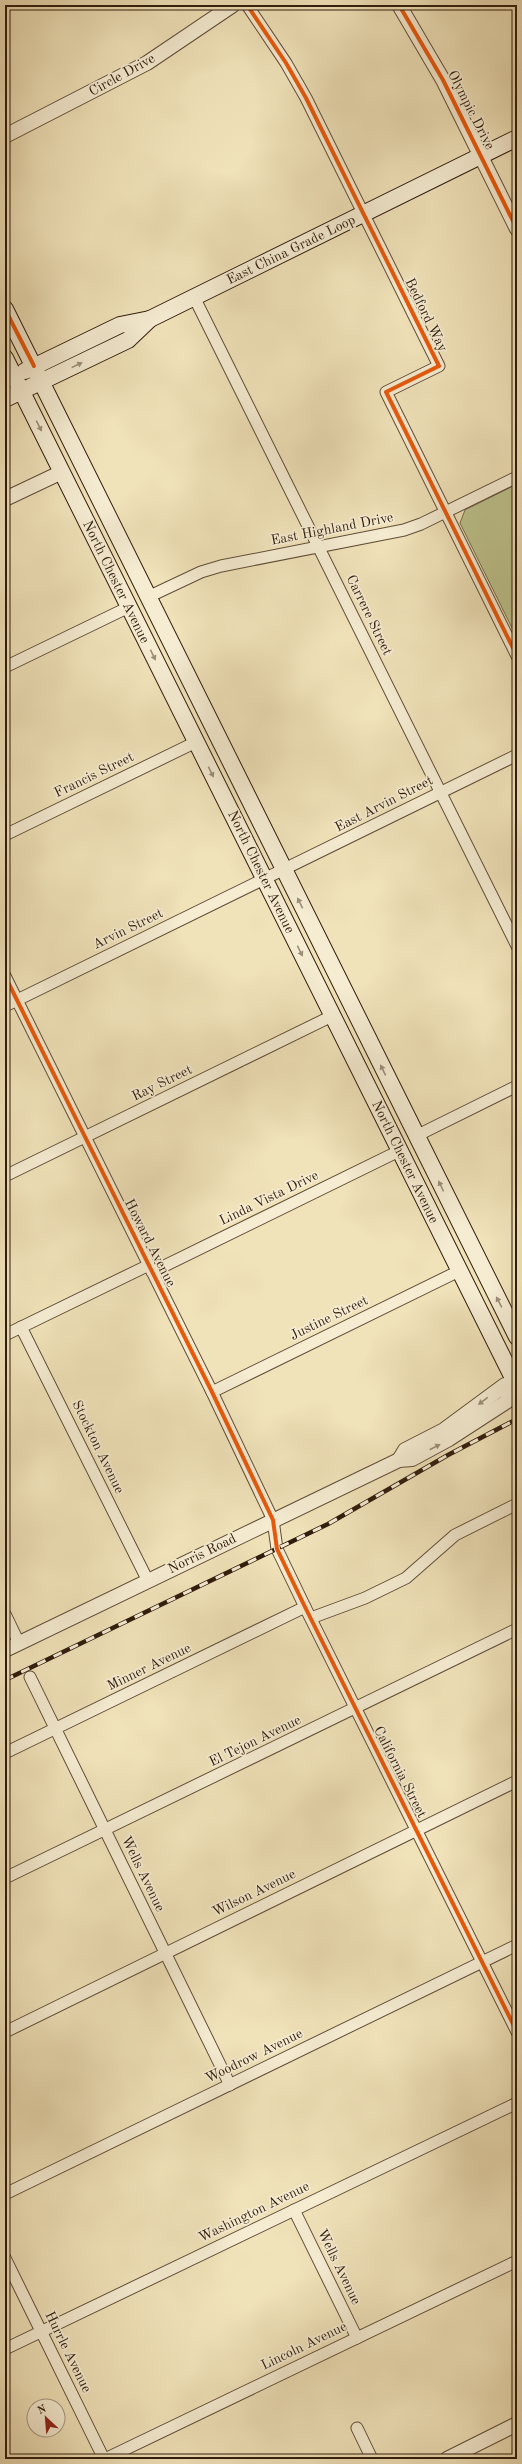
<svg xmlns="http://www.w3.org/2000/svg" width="522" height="2464" font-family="'Old Standard TT',serif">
<rect width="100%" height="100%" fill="#f0e2b9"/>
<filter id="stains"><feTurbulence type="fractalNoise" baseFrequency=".005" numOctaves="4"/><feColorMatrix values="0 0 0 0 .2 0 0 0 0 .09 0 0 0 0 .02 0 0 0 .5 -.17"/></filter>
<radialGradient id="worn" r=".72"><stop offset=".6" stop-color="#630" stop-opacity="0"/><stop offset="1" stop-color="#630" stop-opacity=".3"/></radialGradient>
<polygon fill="#bdc28c" stroke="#766f4c" points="517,484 517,638 460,523 465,510"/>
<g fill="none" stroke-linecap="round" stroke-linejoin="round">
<defs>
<g id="minor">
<polyline points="247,5 286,63 306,98 439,366 386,392 517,656"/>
<polyline points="194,297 517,946"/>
<polyline points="148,597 201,572 221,566 404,530 421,524 517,477"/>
<polyline points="5,667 129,607"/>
<polyline points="5,835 196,742"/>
<polyline points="5,976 212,1392 273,1520 277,1549 305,1607 517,2032"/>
<polyline points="5,1006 517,755"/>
<polyline points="416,1136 517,1086"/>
<polyline points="5,1176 332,1016"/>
<polyline points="152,1272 399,1151"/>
<polyline points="21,1327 148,1581"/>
<polyline points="5,1335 149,1265"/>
<polyline points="212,1392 459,1271"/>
<polyline points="5,1614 19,1643"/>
<polyline points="311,1618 365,1598 406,1578 455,1535 517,1504"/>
<polyline points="30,1677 230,2085"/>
<polyline points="5,1753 305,1607"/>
<polyline points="5,1878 517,1629"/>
<polyline points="5,2032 517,1781"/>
<polyline points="5,2194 517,1945"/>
<polyline points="294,2210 357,2338"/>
<polyline points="5,2258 104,2459"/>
<polyline points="5,2349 517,2103"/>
<polyline points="357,2428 372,2459"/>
<polyline points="105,2459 517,2261"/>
</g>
<g id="tertiary">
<polyline points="399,5 443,80 517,229"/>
<polyline points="5,136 147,63 233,5"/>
<polyline points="5,499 62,472"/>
<polyline points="399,1460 405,1450 444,1430 505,1385 517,1385"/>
<polyline points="5,1650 399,1460 412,1459 449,1439 506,1402 517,1384"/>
<polyline points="447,2459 517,2424"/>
</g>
<g id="secondary">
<polyline points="5,309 517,1337"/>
<polyline points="5,358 517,1386"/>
<polyline points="25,371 120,325 150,319"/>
<polyline points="5,399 128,340 150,319 517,138"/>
</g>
</defs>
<use href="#minor" stroke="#604e38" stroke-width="13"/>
<use href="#tertiary" stroke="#604e38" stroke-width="16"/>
<use href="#secondary" stroke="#301c0d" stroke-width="18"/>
<use href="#minor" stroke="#f5ecd2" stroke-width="11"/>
<use href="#tertiary" stroke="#f5ecd2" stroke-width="14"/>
<use href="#secondary" stroke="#f5ecd2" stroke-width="16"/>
<defs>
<polyline id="rail" points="5,1680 328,1524 448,1455 517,1419"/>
</defs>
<use href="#rail" stroke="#301c0d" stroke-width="4.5"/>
<use href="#rail" stroke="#f5ecd2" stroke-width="3" stroke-dasharray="9" stroke-linecap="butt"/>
<defs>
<g id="cycleway">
<polyline points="247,5 286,63 306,98 439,366 386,392 517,656"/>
<polyline points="399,5 443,80 517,229"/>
<polyline points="5,309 34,366"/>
<polyline points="5,976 212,1392 273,1520 277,1549 305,1607 517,2032"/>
</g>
</defs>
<use href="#cycleway" stroke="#f5ecd2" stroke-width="6"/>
<use href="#cycleway" stroke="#e8590c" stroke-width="4"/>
</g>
<defs><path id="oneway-solid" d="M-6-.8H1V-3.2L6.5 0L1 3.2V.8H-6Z"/></defs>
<g fill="#9c8e79">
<use href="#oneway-solid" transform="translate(77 365) rotate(-26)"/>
<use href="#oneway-solid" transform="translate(39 426) rotate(63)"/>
<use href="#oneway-solid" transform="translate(153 655) rotate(64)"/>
<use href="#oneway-solid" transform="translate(211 772) rotate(64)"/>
<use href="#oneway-solid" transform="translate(300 903) rotate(-116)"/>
<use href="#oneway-solid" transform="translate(300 951) rotate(64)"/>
<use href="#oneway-solid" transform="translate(383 1070) rotate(-116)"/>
<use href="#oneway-solid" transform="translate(441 1186) rotate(-116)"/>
<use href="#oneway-solid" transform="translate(499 1302) rotate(-118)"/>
<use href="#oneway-solid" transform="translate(483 1401) rotate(143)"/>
<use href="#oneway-solid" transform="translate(435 1447) rotate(-28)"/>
</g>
<g text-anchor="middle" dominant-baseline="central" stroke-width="3.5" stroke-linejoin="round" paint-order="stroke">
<g font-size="14" fill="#301c0d" stroke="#f5ecd2">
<text transform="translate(122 75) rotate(-29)">Circle Drive</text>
<text transform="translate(471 110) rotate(63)">Olympic Drive</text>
<text transform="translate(291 250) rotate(-26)">East China Grade Loop</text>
<text transform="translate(426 315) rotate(64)">Bedford Way</text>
<text transform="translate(332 529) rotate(-11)">East Highland Drive</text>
<text transform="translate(116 582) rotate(64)">North Chester Avenue</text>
<text transform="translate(369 615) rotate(64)">Carrere Street</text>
<text transform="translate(94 775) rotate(-26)">Francis Street</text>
<text transform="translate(384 804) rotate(-27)">East Arvin Street</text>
<text transform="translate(261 872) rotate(64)">North Chester Avenue</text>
<text transform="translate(128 929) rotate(-26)">Arvin Street</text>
<text transform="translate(162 1083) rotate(-26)">Ray Street</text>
<text transform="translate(405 1162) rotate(64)">North Chester Avenue</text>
<text transform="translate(269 1198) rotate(-26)">Linda Vista Drive</text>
<text transform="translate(150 1243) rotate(63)">Howard Avenue</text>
<text transform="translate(329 1318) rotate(-26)">Justine Street</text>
<text transform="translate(98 1447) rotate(64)">Stockton Avenue</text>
<text transform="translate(202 1554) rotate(-26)">Norris Road</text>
<text transform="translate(149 1667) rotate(-26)">Minner Avenue</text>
<text transform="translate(255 1741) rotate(-26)">El Tejon Avenue</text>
<text transform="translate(400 1772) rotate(63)">California Street</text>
<text transform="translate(143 1874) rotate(64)">Wells Avenue</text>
<text transform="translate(254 1893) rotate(-26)">Wilson Avenue</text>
<text transform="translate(254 2056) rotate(-26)">Woodrow Avenue</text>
<text transform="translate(254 2212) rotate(-26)">Washington Avenue</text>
<text transform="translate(339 2267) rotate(64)">Wells Avenue</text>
<text transform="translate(304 2346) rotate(-26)">Lincoln Avenue</text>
<text transform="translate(68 2352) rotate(64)">Hurrle Avenue</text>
</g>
</g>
<rect width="522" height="2464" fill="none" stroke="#f0e2b9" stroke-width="20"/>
<rect x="6" y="6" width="510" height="2452" fill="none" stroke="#301c0d" stroke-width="2"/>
<rect x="10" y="10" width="502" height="2444" fill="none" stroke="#301c0d"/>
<g transform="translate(46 2418) rotate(334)"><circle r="19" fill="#f5ecd2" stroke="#a69983"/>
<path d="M0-3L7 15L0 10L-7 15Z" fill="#8f2418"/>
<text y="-6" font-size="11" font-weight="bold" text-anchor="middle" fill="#301c0d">N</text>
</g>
<rect width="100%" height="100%" filter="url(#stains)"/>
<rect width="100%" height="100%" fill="url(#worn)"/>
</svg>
